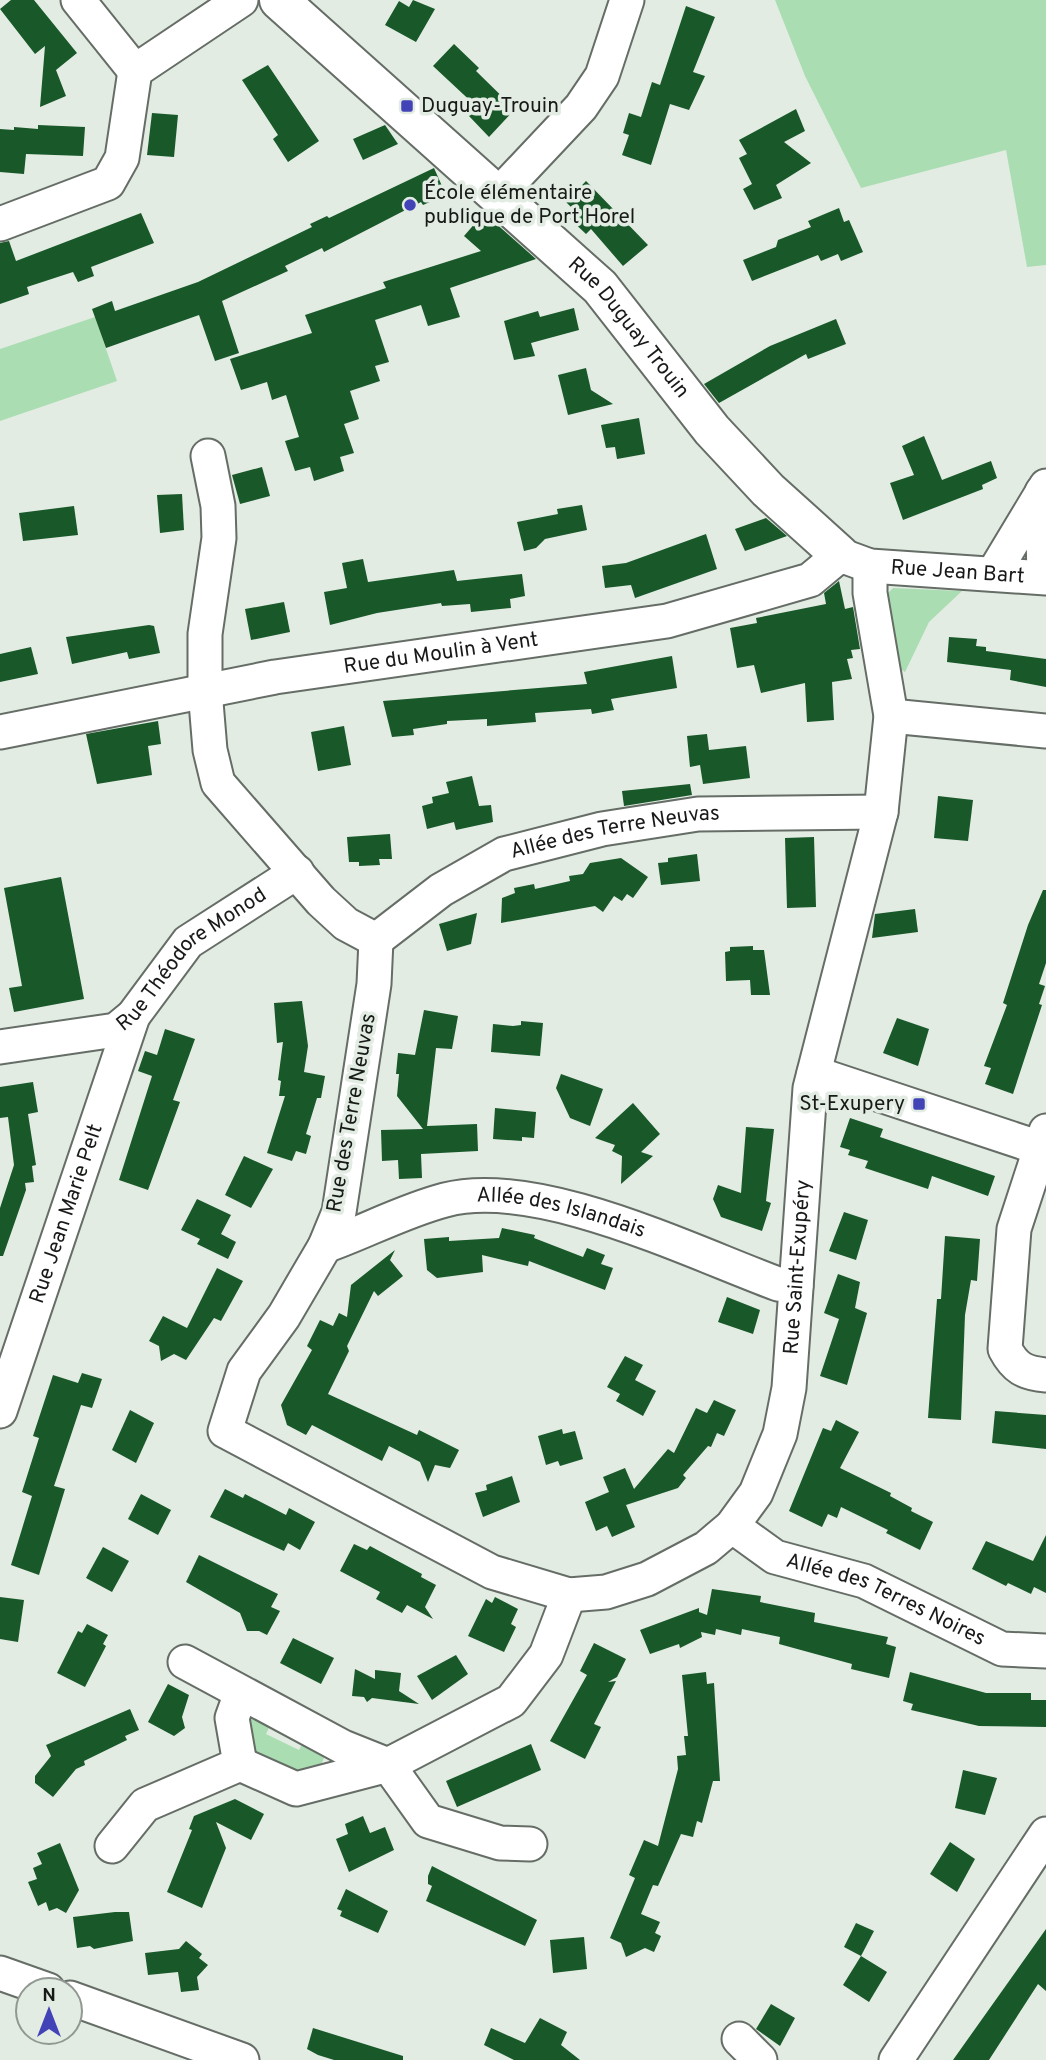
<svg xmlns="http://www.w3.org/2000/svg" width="1046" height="2060" font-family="Overpass,sans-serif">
<rect width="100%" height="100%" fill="#e2ece3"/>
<g fill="#abddb2">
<polygon points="775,0 1046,0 1046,265 1027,267 1006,150 861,188 805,76"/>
<polygon points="95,317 117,381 0,421 0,349"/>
<polygon points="893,588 962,591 929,622 905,672 893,664 882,599"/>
<polygon points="249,1714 274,1717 266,1734 299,1750 307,1734 325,1755 320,1768 304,1774 247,1747"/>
</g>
<g fill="#185829">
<polygon points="11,0 34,0 77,53 56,70 66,96 40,107 45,46 35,54 0,9"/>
<polygon points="413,0 435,9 416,42 385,25 399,1 409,7"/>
<polygon points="686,6 715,17 693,72 705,76 689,110 670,104 651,165 622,155 629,135 623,133 629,113 641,117 652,82 660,85"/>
<polygon points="454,44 479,68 476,71 515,109 489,137 469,116 478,108 433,66"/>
<polygon points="268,65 319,141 288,162 273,139 278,135 242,80"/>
<polygon points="796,109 805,131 784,142 811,163 776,185 782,198 754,210 743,189 752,184 739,158 747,154 739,140"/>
<polygon points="152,113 178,115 174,157 147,155"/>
<polygon points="38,125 85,127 83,156 26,154 24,174 0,172 0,129 14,130 14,127 38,129"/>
<polygon points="385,125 398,144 363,160 353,139"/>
<polygon points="434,168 446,195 423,205 421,202 324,252 322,248 285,266 288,271 222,301 239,353 215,361 199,315 106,348 92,309 112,301 115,311 198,282 312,227 310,224 327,216 329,218"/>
<polygon points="586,181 648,245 623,266 591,229 586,234 570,219 576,212 566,202"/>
<polygon points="839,208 844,222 849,220 863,252 841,261 838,254 821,261 818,255 752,281 743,260 776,247 778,240 811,227 808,221"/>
<polygon points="141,213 154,243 91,267 94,276 78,282 73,272 27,287 29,294 0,304 0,243 9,241 16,261"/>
<polygon points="484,213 536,259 450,288 460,317 428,326 421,305 375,320 389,362 375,366 380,381 350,391 359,419 344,424 354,453 340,457 344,471 314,481 310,467 295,471 285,441 299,437 286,395 272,400 267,382 241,390 230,359 312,333 305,315 386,288 383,282 481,251 464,236"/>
<polygon points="574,308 579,330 531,343 535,356 514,360 504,321 538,311 540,317"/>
<polygon points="836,319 846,344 808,359 806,354 719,403 704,384 770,346"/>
<polygon points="586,368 591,390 613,404 568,415 558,375"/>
<polygon points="639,418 645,454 617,459 615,447 606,448 601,425"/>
<polygon points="924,436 942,480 991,461 997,478 982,485 983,489 903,520 890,483 914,475 902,446"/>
<polygon points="262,467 270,496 240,504 232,475"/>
<polygon points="182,494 184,530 160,533 157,495"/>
<polygon points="582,505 587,530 545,539 536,548 524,551 517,522 558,514 557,509"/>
<polygon points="74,506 78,535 23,541 19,513"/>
<polygon points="766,518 787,536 745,551 735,529"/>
<polygon points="706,534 717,569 635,598 631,585 605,588 602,566 626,563"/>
<polygon points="363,559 368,582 454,570 457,581 522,574 525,596 510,599 511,608 471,612 470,604 442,606 441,603 377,613 330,625 324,592 347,588 342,563"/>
<polygon points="839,581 845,609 853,607 860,649 851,650 853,658 847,659 852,679 832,682 834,720 807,722 805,683 761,693 754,665 737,668 730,628 757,623 756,618 826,604 824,593"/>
<polygon points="284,602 290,632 251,640 245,609"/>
<polygon points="149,625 154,626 160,653 129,659 127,652 72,664 66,637"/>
<polygon points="949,637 977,639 976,646 986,647 986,651 1046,659 1046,687 1010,680 1011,670 947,662"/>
<polygon points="31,647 38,674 0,682 0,654"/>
<polygon points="672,656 677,688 611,699 614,710 592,714 591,709 535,713 536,722 487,726 487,719 447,721 447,724 413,729 414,735 392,737 383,701 587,684 584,672"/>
<polygon points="158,721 161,744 148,746 152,775 97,784 86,734"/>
<polygon points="344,726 351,765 318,771 311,732"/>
<polygon points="707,734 709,750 746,746 750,778 703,784 700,765 690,767 687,736"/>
<polygon points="472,776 479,806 491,805 493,822 456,830 454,822 427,829 422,806 433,803 432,797 449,793 446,782"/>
<polygon points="690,784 692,795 624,806 622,791"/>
<polygon points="938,796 973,800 968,841 934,838"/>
<polygon points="390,834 392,859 379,859 380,865 359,866 359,862 349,862 347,837"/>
<polygon points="814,837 816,907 787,908 785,838"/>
<polygon points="697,854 700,881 661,885 658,863 668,862 668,858"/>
<polygon points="621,858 648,877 633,898 627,894 622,901 614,896 603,912 595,906 501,923 502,898 515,893 514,888 534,884 535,889 570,881 569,876 583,874 590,863"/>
<polygon points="61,877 84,999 14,1012 9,988 22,986 4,888"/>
<polygon points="1043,890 1046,890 1046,963 1039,984 1045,986 1039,1004 1042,1005 1013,1094 985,1084 991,1068 984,1066 1007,1005 1003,1003 1028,925"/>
<polygon points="915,909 918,932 872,938 875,914"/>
<polygon points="477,913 471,944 447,951 439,924"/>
<polygon points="753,946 753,950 764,950 770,995 751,995 750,980 726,981 725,952 730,951 730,947"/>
<polygon points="302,1001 308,1046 304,1072 325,1076 321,1098 317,1098 306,1134 311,1136 306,1154 296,1151 292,1161 267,1153 285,1096 279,1096 281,1081 278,1080 283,1042 277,1043 274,1003"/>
<polygon points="424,1010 458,1016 452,1049 436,1048 427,1126 477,1124 478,1151 421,1154 422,1178 399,1179 398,1160 382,1161 381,1130 423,1129 397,1096 399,1074 396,1074 398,1053 415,1055"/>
<polygon points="897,1018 929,1029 918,1066 883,1053"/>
<polygon points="521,1021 543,1023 540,1056 491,1052 493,1024 513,1026 521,1025"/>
<polygon points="165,1029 195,1039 173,1100 180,1102 148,1190 119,1180 152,1076 138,1071 145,1051 157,1055"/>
<polygon points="561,1074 603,1089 590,1126 570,1118 556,1088"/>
<polygon points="33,1082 38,1112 28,1114 36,1165 32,1166 34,1182 25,1183 26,1190 3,1256 0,1256 0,1208 14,1165 8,1117 0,1118 0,1087"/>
<polygon points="633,1103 660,1134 641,1152 653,1156 621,1184 622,1156 612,1151 615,1145 595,1138"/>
<polygon points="495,1108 536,1112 534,1138 522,1137 522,1141 493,1139"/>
<polygon points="850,1118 883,1129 880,1137 995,1176 988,1196 932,1176 928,1189 865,1168 868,1161 848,1155 850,1150 840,1147"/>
<polygon points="746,1127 774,1129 766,1201 771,1203 762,1231 721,1217 713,1199 718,1185 741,1193"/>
<polygon points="244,1156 273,1169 251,1208 225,1195"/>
<polygon points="197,1199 231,1215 221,1234 236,1242 228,1259 197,1244 200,1239 181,1230"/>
<polygon points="844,1212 868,1220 856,1260 829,1251"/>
<polygon points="502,1228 535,1235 534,1238 583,1257 587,1248 605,1255 601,1264 613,1268 605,1290 529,1261 528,1266 482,1255 483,1272 437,1278 427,1270 424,1239 449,1237 449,1241 499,1238"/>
<polygon points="945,1236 980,1239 977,1281 971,1280 965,1315 961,1420 928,1418 937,1299 941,1299"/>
<polygon points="395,1250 390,1260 403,1276 378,1296 374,1291 347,1346 349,1351 328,1394 417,1435 419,1430 459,1450 450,1468 435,1465 428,1482 420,1462 389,1446 382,1461 312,1425 306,1435 287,1425 281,1405 312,1350 307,1346 320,1320 333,1326 339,1313 347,1317 351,1285"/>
<polygon points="217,1268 243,1281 221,1321 214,1318 186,1360 174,1354 161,1361 159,1346 149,1341 163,1316 187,1328"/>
<polygon points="838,1274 860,1282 855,1308 867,1313 847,1385 820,1376 839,1319 824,1313"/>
<polygon points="727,1297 760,1310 753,1334 718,1322"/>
<polygon points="625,1356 643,1365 635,1380 656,1391 643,1416 616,1401 620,1394 607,1387"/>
<polygon points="82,1373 102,1379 92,1408 81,1405 54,1486 65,1489 39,1575 11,1565 32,1496 22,1492 39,1438 33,1436 53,1375 78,1383"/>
<polygon points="714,1400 736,1410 724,1436 717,1433 711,1447 708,1446 683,1475 686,1478 678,1488 626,1505 635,1527 612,1537 607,1526 596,1531 585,1502 609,1492 603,1477 625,1468 634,1489 668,1449 674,1453 696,1408 707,1413"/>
<polygon points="130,1410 154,1423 136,1463 112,1450"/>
<polygon points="995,1411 1046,1415 1046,1449 992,1443"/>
<polygon points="836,1420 859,1432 840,1468 891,1493 890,1496 912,1508 911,1511 933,1522 920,1550 886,1533 888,1530 841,1507 837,1518 828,1514 822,1527 789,1511 823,1428 831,1431"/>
<polygon points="562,1429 563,1434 575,1431 583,1459 560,1466 558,1461 546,1465 538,1436"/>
<polygon points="512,1476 520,1502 483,1517 475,1493 487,1490 486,1485"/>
<polygon points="225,1489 243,1498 245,1494 286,1515 289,1508 315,1522 300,1550 288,1543 284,1551 210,1517"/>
<polygon points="141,1494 171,1510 158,1535 128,1519"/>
<polygon points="1046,1535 1046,1593 1034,1587 1031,1594 1008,1583 1006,1586 972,1569 986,1541 1033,1561"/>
<polygon points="354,1544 367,1550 370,1546 422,1574 421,1577 436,1585 425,1607 433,1619 407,1605 402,1613 376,1599 380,1592 340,1571"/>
<polygon points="103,1547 129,1561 112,1592 86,1578"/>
<polygon points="199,1555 278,1594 271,1607 280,1611 267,1635 259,1631 247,1631 240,1613 186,1582"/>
<polygon points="712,1589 761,1596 760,1602 815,1613 814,1622 888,1637 886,1644 896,1647 889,1678 851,1669 852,1664 779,1644 780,1637 742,1629 741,1635 716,1629 715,1635 701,1632 702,1637 680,1648 679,1644 650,1654 640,1630 699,1608 699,1612 707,1615"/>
<polygon points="0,1597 24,1600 18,1642 0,1639"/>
<polygon points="495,1597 518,1609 511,1624 516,1627 504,1652 468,1636 486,1599 492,1603"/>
<polygon points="87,1624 108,1635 103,1644 106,1646 85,1687 57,1673 78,1631 82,1633"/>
<polygon points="293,1638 334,1658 321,1684 280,1663"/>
<polygon points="594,1643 626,1659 617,1677 608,1682 616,1681 594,1724 601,1727 585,1759 550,1741 587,1675 580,1671"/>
<polygon points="456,1655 468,1674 432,1700 417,1676"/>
<polygon points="355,1669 375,1679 375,1670 401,1673 399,1691 419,1704 372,1698 367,1702 364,1697 352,1696"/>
<polygon points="706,1672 707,1684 714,1683 720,1781 713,1781 702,1823 697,1821 693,1837 681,1834 658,1886 653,1885 641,1914 660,1922 655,1933 661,1936 654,1952 645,1948 626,1957 621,1943 610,1938 635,1878 629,1875 644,1840 658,1846 678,1769 677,1756 686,1755 684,1736 688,1736 682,1675"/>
<polygon points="910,1672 986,1693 1031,1693 1031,1700 1046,1700 1046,1727 979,1726 911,1710 913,1704 903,1701"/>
<polygon points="168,1684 189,1695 182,1717 185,1728 174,1736 148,1722"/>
<polygon points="130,1709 139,1730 125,1736 127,1740 84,1761 85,1765 76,1769 53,1797 35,1783 35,1776 51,1756 46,1745"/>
<polygon points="531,1744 541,1770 457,1807 446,1781"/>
<polygon points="963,1770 997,1778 985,1815 955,1808"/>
<polygon points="235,1799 264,1814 251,1840 216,1822 226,1848 202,1908 167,1892 192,1830 189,1829 194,1816"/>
<polygon points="363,1816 370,1833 385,1827 394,1850 349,1872 336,1839 348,1834 345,1824"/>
<polygon points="950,1842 975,1859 957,1892 930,1874"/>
<polygon points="60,1843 79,1890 66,1913 57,1908 49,1911 46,1902 38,1906 28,1882 37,1879 33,1868 42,1864 37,1853"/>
<polygon points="432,1866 537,1920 525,1946 426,1901 432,1886 428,1884 428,1876"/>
<polygon points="346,1889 388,1911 378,1933 340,1916 342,1911 337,1909"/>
<polygon points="115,1912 129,1912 133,1941 94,1949 90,1946 77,1948 73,1917"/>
<polygon points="856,1923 874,1931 861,1956 844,1947"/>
<polygon points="1046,1929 1046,1991 1038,1984 989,2060 953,2060"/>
<polygon points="584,1937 587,1969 553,1973 550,1940"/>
<polygon points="186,1941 202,1954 199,1958 208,1965 197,1977 199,1990 181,1992 178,1972 148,1975 145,1953 179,1949"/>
<polygon points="861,1956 887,1972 869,2002 843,1985"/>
<polygon points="771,2004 795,2018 780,2046 756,2029"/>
<polygon points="540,2018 567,2032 561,2045 580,2060 514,2060 484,2045 491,2028 525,2043"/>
<polygon points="313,2028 403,2056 403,2060 334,2060 318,2055 307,2049"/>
</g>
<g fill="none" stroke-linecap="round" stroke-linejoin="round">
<defs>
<g id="minor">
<polyline points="78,0 135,71"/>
<polyline points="499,194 581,107 602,76 627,0"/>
<polyline points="0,224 108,183 122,158 135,71 241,0"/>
<path id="s1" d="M208 456 218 506 219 538 205 634V690L210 750 218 783 321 901 346 924 376 940 374 984 339 1212 325 1246 284 1316 244 1371 225 1431 492 1572 569 1595 606 1592 647 1579 706 1548 732 1526 756 1493 780 1434 789 1388 810 1088 881 812 891 716 870 593V566"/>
<polyline points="1042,492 1044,577"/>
<polyline points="993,574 1046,486"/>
<polyline points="891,716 1046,731"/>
<path id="s2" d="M0 732 275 677 667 621 810 580 840 555 870 566 1046 578"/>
<path id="s3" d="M376 940 441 890 504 854 602 829 698 814 881 812"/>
<path id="s4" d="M0 1047 116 1030 133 1016 188 942 297 872"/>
<polyline points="814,1073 1046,1150"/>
<path d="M1046 1131 1014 1229 1005 1349C1015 1368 1024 1373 1046 1375"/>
<path id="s5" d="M325 1246C365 1232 403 1211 445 1200 537 1176 689 1251 778 1284L796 1286"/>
<path id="s6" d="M0 1411 133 1016"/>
<path id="s7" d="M732 1526 775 1557 864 1581 1002 1649 1046 1651"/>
<polyline points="185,1662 343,1747 388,1765 511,1701 546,1655 569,1595"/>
<polyline points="240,1764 296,1789 388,1765 428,1821 500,1843 530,1844"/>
<polyline points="112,1846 145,1805 240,1764 232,1718 241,1693"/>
<polyline points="0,1973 48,1990"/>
<polyline points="70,1998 242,2060"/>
<polyline points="739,2039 760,2060"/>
<polyline points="896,2060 1046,1834"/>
</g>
<g id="major">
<path id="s8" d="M279 0 600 287 712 430 768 490 840 555"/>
</g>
</defs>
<use href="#minor" stroke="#656d66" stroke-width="37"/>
<use href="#major" stroke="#656d66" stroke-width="42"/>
<use href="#minor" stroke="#fff" stroke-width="33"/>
<use href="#major" stroke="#fff" stroke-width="38"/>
</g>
<g fill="#4343b8" stroke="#e2ece3" stroke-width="2.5">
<rect x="400" y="99" width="14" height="14" rx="3.5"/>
<circle cx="410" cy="205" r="7"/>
<rect x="912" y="1097" width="14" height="14" rx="3.5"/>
</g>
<g text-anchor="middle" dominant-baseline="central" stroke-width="7" stroke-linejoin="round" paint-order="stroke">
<g font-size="21" fill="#171a17" stroke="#e2ece3" text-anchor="start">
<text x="421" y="106">Duguay-Trouin</text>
<text x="424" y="193">École élémentaire<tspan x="424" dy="24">publique de Port Horel</tspan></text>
<text x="905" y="1104" text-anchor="end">St-Exupery</text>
</g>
<g font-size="21" fill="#171a17" stroke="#e2ece3">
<text stroke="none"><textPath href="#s8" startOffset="480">Rue Duguay Trouin</textPath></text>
<text stroke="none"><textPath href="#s2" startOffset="984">Rue Jean Bart</textPath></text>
<text stroke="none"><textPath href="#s2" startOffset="448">Rue du Moulin à Vent</textPath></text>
<text stroke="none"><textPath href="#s3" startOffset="268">Allée des Terre Neuvas</textPath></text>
<text stroke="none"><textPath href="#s4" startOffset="222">Rue Théodore Monod</textPath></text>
<text transform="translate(352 1113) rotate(-80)">Rue des Terre Neuvas</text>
<text stroke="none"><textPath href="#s6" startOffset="208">Rue Jean Marie Pelt</textPath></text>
<text stroke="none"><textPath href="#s5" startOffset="247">Allée des Islandais</textPath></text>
<text stroke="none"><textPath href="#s1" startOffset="1914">Rue Saint-Exupéry</textPath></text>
<text stroke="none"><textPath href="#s7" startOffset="172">Allée des Terres Noires</textPath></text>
</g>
</g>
<g transform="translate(49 2011)"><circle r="33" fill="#e2ece3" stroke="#919891" stroke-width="2"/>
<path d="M0-5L12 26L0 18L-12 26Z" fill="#4343b8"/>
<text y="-10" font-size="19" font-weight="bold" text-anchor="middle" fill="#171a17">N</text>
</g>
</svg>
